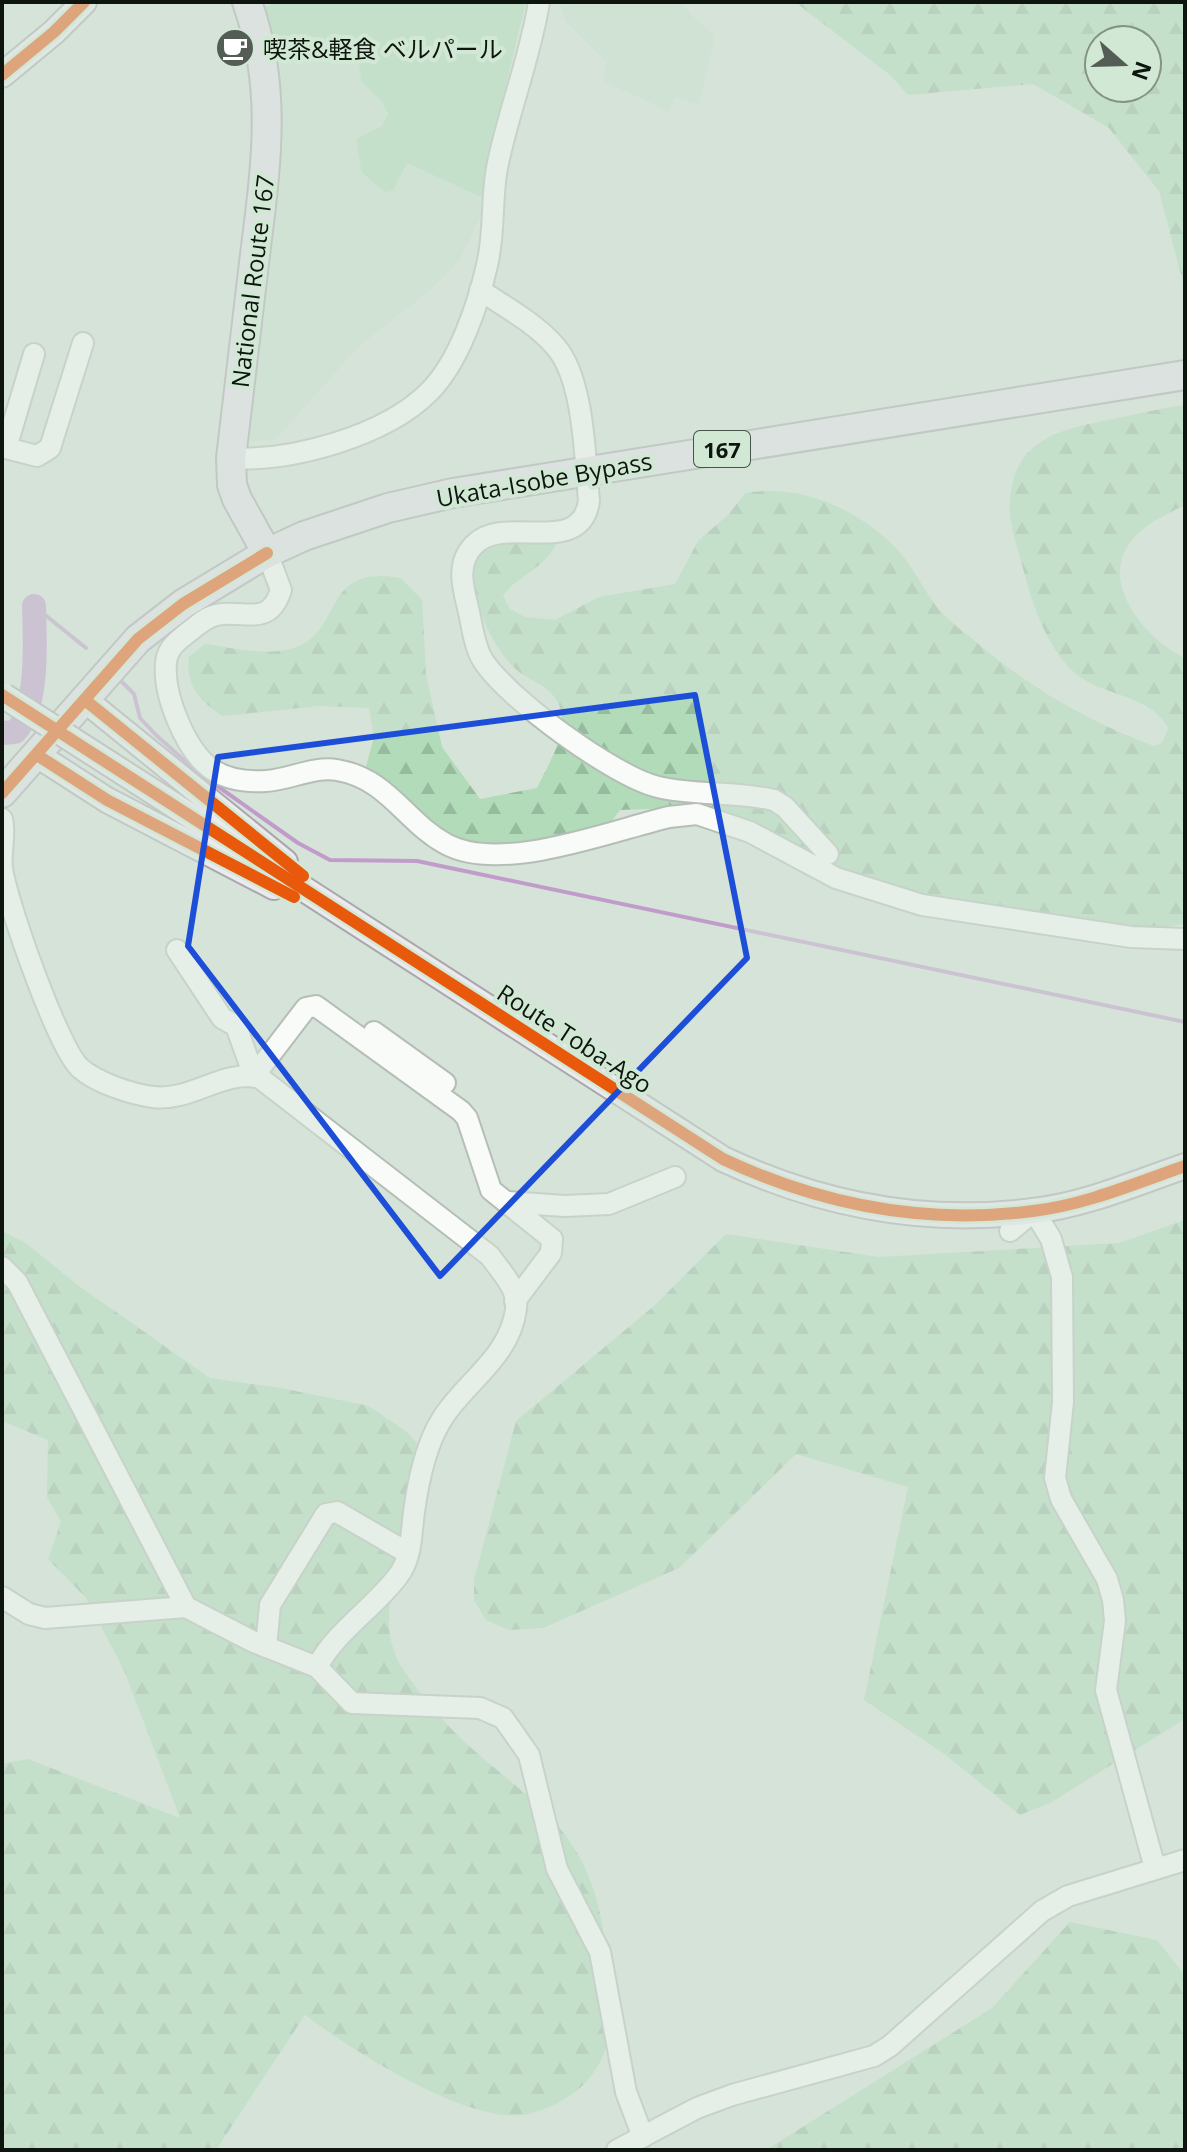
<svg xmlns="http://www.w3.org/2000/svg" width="1187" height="2152" font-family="'Open Sans','Noto Sans JP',sans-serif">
<defs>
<pattern id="forest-firs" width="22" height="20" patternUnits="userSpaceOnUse" patternTransform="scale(2)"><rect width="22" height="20" fill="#b1dbb9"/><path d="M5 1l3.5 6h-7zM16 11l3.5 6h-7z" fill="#97bb9e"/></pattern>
</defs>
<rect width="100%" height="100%" fill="#d6e3d8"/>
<g fill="#cae0ce">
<polygon points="558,2 683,2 693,17 715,36 699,105 675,97 669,111 605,82 603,75 607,63 567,23"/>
<polygon points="339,39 358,53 361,80 383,103 388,114 382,126 393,190 407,163 489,201 459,260 430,290 359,346 275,440 244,441 283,145 279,56"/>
</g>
<polygon fill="#b1dbb9" points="277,2 526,2 484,177 489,201 407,163 393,190 386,193 362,173 356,139 382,126 388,114 383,103 361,81 358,53 339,39 279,56 264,7"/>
<g fill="url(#forest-firs)" fill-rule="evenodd">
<path d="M795 2H1185V290L1159 191 1108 127 1033 84 908 95 890 75ZM1099 40H1147V88H1099Z"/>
<path d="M1185 405V505C1163 516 1139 526 1126 549 1103 590 1150 642 1185 658V924L1125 932 882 889 700 807 620 810 605 830 509 851 448 840 364 774 374 737 369 708 320 706 222 716C199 700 185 685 189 657L205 644C236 648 274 659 303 644 342 623 325 564 401 578L422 600 426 674 442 747 480 799 537 788C550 760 579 719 549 691 536 679 523 679 509 662 488 637 479 609 468 580L478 552 539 524 557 533C560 562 517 574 503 596L510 609 525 617 555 620 599 597 675 584 698 541 729 514 745 493C803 483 864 511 902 555 915 571 924 590 936 606 948 621 967 634 981 646 1032 689 1092 723 1154 746L1162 743 1168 728C1152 695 1101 696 1075 673 1048 649 1033 607 1024 572 1018 548 1008 525 1010 500 1014 437 1063 429 1113 419 1137 414 1161 408 1185 405Z"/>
<polygon points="1185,1220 1185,1719 1050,1803 1020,1815 943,1753 864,1700 908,1487 796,1454 679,1568 543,1628 509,1630 486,1620 474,1600 474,1580 516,1421 654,1306 726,1234 879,1257 1119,1243"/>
<path d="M2 1231 27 1244 79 1286 210 1378 281 1388 369 1406 407 1432 422 1449 432 1468V1481C416 1533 376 1593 393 1648 399 1670 423 1695 437 1713 470 1753 513 1779 548 1815 604 1873 606 1936 610 2011 613 2065 580 2101 528 2114 471 2127 350 2049 305 2015L216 2150H2V1764L28 1759 180 1818 124 1670 86 1598 48 1559 61 1522 47 1497 48 1440 2 1421Z"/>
<polygon points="1070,1922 1157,1940 1185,1975 1185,2150 766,2150 992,2008"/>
</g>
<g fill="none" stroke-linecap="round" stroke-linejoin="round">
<g stroke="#c19ccb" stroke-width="4">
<polyline points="34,606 86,648"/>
<polyline points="121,681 134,694 140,718 156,735 196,771 298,843 330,860 417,861 1185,1022"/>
</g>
<path stroke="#c19ccb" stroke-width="24" d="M2 733 15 732C39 709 35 638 34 606"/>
<defs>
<g id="minor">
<path d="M480 290C505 307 535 323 555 346 584 378 585 458 589 501 581 558 505 514 475 544 455 563 463 588 469 612 472 627 475 647 482 659 506 698 615 777 658 787 696 796 736 791 774 800L785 807 828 854"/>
<polyline points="2,447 37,456 50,448 83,343"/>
<polyline points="6,448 34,354"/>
<path d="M231 458C291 462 385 436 429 392 459 362 478 305 487 265 495 233 491 200 497 168 508 112 530 59 539 2"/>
<path d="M267 553 281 590C269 628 245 609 216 615 203 618 192 630 181 638 173 645 167 651 166 663 163 695 186 752 213 770 228 780 248 782 266 781 289 780 313 766 337 770 389 779 405 822 446 844 501 874 610 831 669 817L697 814 750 832 836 878 922 905 1131 937 1185 939"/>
<path d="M2 819C6 835 0 852 2 868 6 900 58 1048 80 1068 97 1083 131 1094 153 1097 191 1102 225 1068 260 1078L490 1256C501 1272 519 1289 516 1309 510 1357 465 1382 442 1419 425 1446 418 1482 414 1512 411 1534 412 1558 398 1576 373 1609 336 1631 317 1667"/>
<polyline points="177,950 222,1018 236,1026 254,1076 306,1008 316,1006 461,1111 467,1118 491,1190 552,1239 551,1253 515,1301"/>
<polyline points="374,1032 445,1083"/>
<polyline points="506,1202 565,1206 609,1204 675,1177"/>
<polyline points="1010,1231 1034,1211 1051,1239 1062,1277 1063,1402 1055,1478 1061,1499 1107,1579 1113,1600 1115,1621 1106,1690 1155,1868"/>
<polyline points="2,1267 17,1282 186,1607 254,1642 317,1667 352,1703 480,1708 503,1718 513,1732 529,1755 557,1869 600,1952 626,2092 643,2137"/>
<polyline points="2,1597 29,1614 45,1618 186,1607"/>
<polyline points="266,1647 270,1605 326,1514 337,1512 408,1553"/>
<polyline points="617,2150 697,2108 732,2095 874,2056 890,2046 1042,1911 1068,1896 1185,1860"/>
</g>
<g id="major">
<polyline points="2,75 54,32 84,2"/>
<polyline points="85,700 285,862"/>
<polyline points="37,755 107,800 274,887"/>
<path d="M110 764 723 1159C821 1205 924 1225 1033 1211 1085 1205 1136 1183 1185 1166"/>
</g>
<g id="highway">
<path d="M247 2C279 91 265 172 254 263 246 328 239 393 231 458L232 485 237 499 267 553"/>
<polyline points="2,793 138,639 183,604 267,553 304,536 388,508 453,493 1185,375"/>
</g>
</defs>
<use href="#minor" stroke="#b5beb6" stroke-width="24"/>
<use href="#major" stroke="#a9a8ac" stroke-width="28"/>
<use href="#highway" stroke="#a9a8ac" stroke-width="32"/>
<use href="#minor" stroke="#f9fbf9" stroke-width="20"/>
<use href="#major" stroke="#eceaee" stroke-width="24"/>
<use href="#highway" stroke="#e4e0e6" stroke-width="28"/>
<defs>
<polyline id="major-bridge" points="4,696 110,764"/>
</defs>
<use href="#major-bridge" stroke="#a9a8ac" stroke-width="28" stroke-linecap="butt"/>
<use href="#major-bridge" stroke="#eceaee" stroke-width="24"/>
<defs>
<g id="cycleway">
<polyline points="2,75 54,32 84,2"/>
<path d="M2 695 723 1159C821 1205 924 1225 1033 1211 1085 1205 1136 1183 1185 1166"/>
<polyline points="85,700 303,876"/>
<polyline points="37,755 107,800 294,897"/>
<polyline points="2,793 138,639 183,604 267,553"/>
</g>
</defs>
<use href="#cycleway" stroke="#d1e8d4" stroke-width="17"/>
<use href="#cycleway" stroke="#e8590c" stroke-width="12"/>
</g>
<path d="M0 0H1187V2152H0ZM695 695 747 958 440 1276 188 946 218 757Z" fill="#d6e3d8" fill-opacity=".55" fill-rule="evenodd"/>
<path fill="none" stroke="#1d4ed8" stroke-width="6" stroke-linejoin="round" d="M695 695 747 958 440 1276 188 946 218 757Z"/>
<defs>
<symbol id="cafe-disc" viewBox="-11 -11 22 22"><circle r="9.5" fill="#535d55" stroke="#d1e8d4"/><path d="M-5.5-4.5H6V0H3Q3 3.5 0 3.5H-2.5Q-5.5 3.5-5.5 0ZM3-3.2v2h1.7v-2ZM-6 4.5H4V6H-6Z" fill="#fff"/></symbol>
</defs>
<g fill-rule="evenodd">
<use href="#cafe-disc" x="213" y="26" width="44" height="44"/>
</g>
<g text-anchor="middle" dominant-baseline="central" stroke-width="8" stroke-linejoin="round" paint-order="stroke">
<rect fill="#d1e8d4" stroke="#485449" stroke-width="2" x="694" y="431" width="56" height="36" rx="6"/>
<g font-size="22" font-weight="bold" fill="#0d150e">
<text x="722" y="449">167</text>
</g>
<g font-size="24" fill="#0d150e" stroke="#d1e8d4" text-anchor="start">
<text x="263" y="48">喫茶&amp;軽食 ベルパール</text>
</g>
<g font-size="24" fill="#0d150e" stroke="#d1e8d4">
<text transform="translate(252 281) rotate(-83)">National Route 167</text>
<text transform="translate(544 479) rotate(-10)">Ukata-Isobe Bypass</text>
<text transform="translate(575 1038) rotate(33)">Route Toba-Ago</text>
</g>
</g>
<rect width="1187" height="2152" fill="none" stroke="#0d150e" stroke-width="8"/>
<g transform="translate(1123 64) rotate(110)"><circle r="38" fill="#d1e8d4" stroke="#839485" stroke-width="2"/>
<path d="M0-6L14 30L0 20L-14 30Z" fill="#535d55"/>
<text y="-12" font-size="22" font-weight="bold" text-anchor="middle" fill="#0d150e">N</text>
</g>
</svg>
